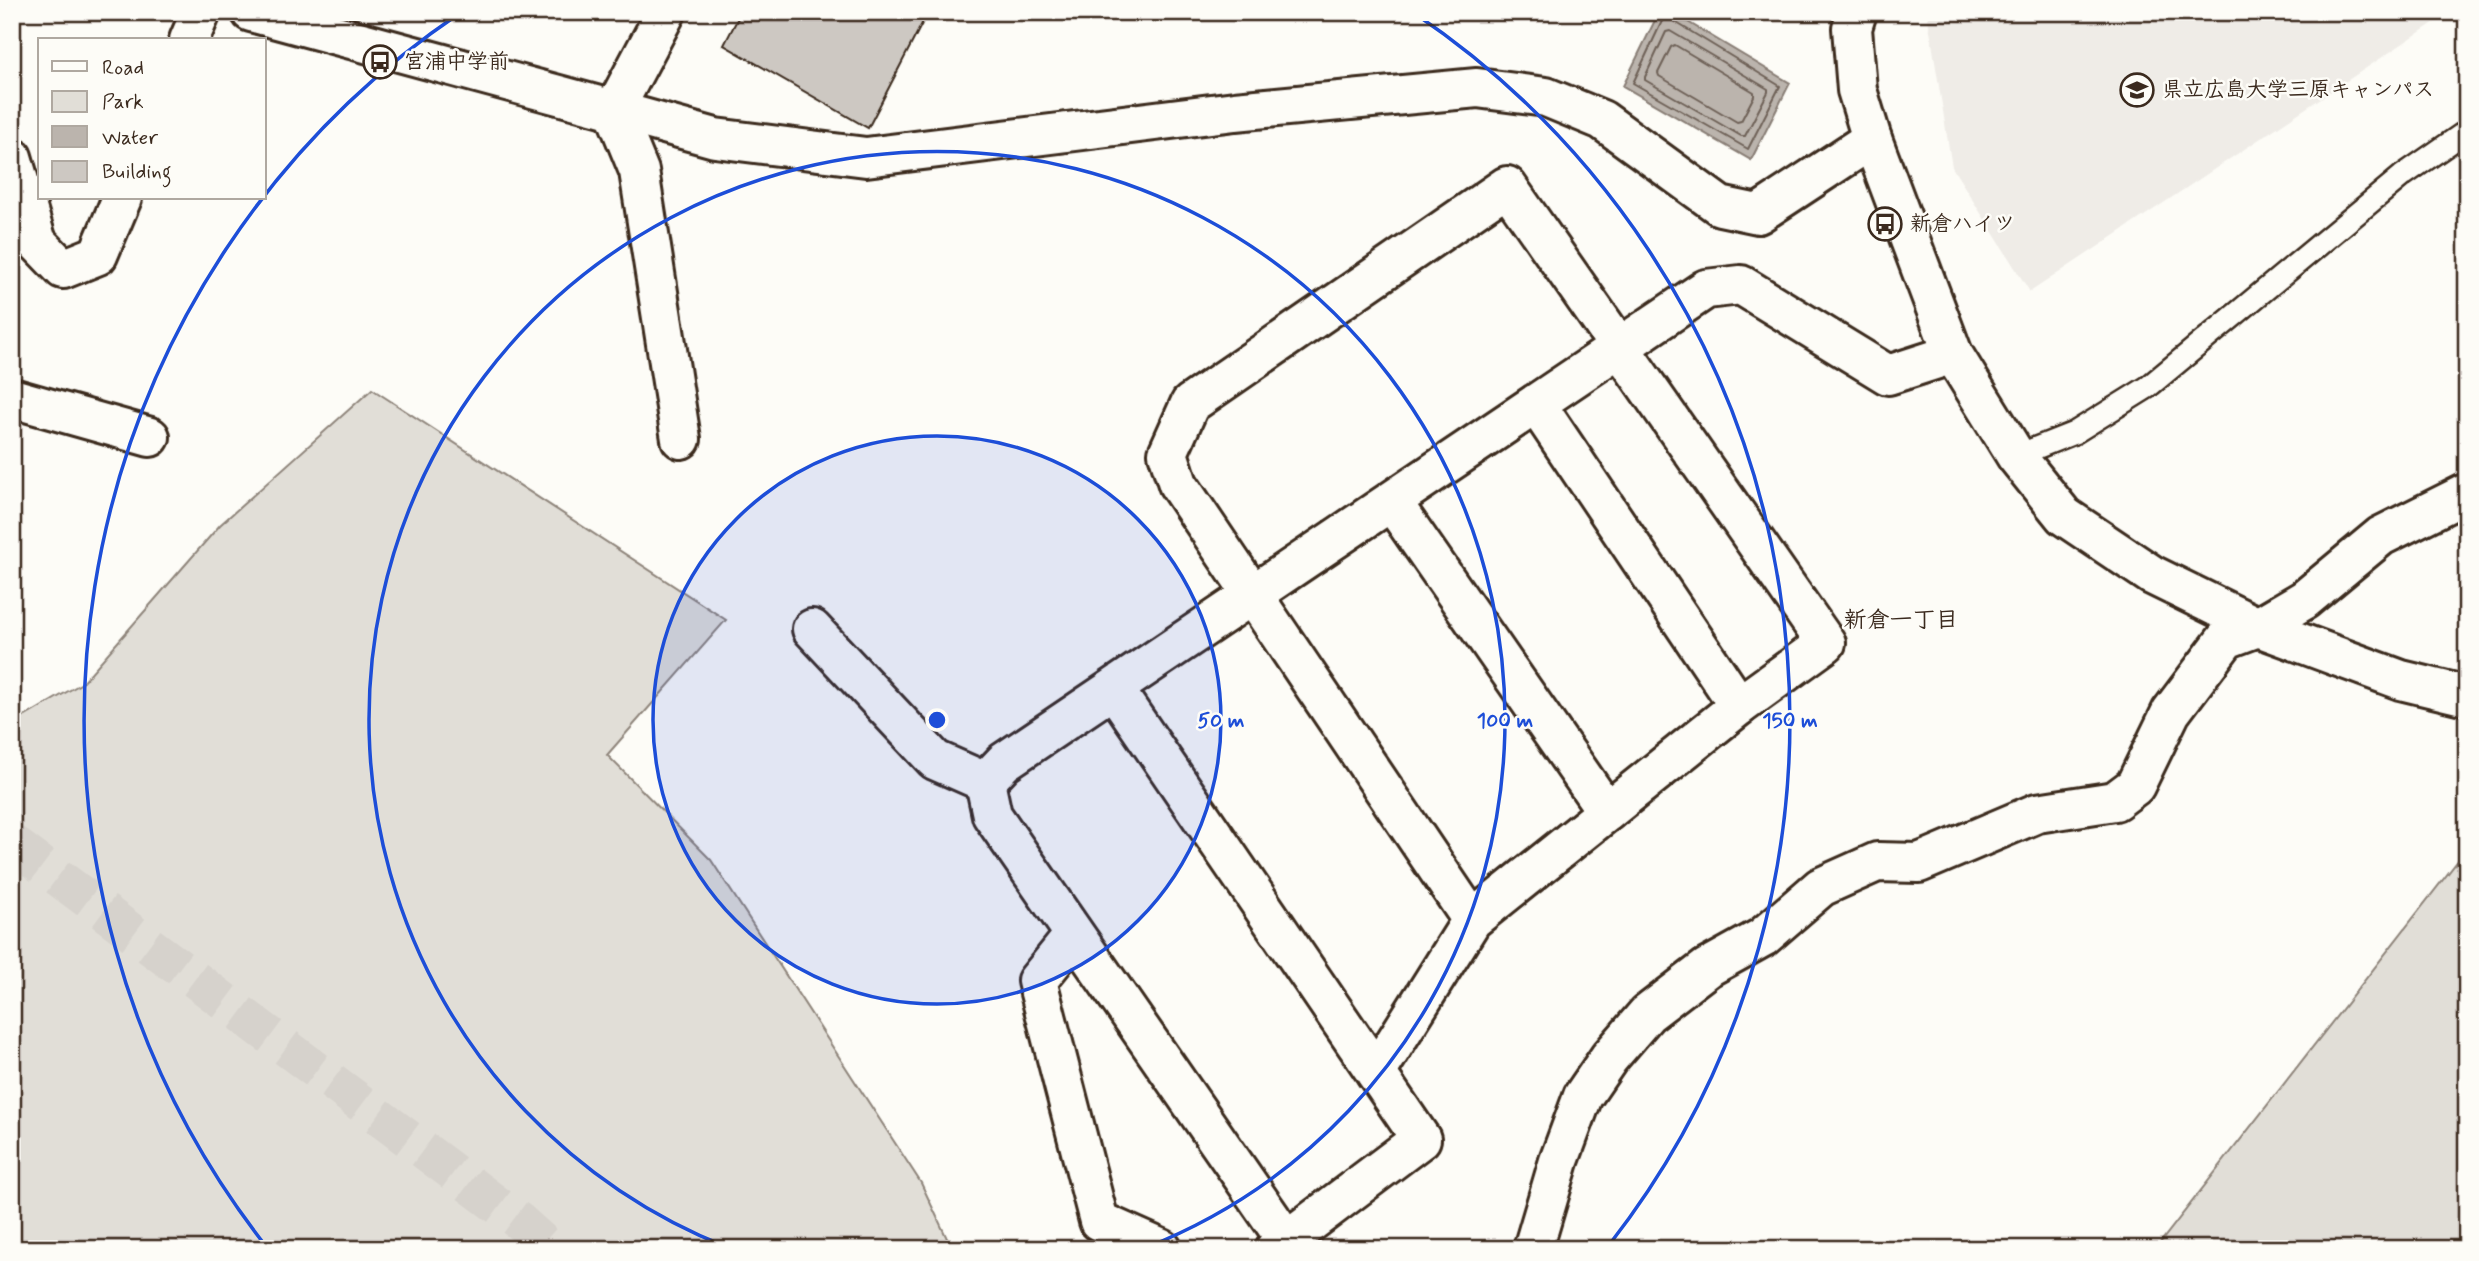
<svg xmlns="http://www.w3.org/2000/svg" width="2479" height="1261" font-family="Mynerve,'Klee One',sans-serif">
<rect width="100%" height="100%" fill="#fdfcf7"/>
<filter id="ink" filterUnits="userSpaceOnUse"><feTurbulence type="fractalNoise" baseFrequency=".0143" numOctaves="2"/><feDisplacementMap in="SourceGraphic" scale="14" xChannelSelector="R" yChannelSelector="G"/><feConvolveMatrix kernelMatrix="1 2 1 2 8 2 1 2 1" color-interpolation-filters="sRGB"/></filter>
<g filter="url(#ink)">
<polygon fill="#efece7" points="1927,12 2450,12 2030,292 1952,167"/>
<g fill="#e1ded7" stroke="#8e847a" stroke-width="2">
<polygon points="372,389 726,620 607,755 711,860 921,1183 952,1249 12,1249 12,724 82,683 220,525"/>
<polygon points="2467,849 2467,1249 2155,1249 2156,1248"/>
</g>
<polygon fill="#bbb4ad" stroke="#887d74" stroke-width="2" points="1659,12 1671,12 1790,83 1751,160 1623,86"/>
<g fill="none" stroke-linecap="round" stroke-linejoin="round">
<g stroke="#6e6157" stroke-width="2">
<polygon points="1667,17 1780,86 1748,149 1633,83 1663,19"/>
<polygon points="1670,31 1768,89 1768,92 1745,136 1741,136 1645,80 1645,77 1666,32"/>
<polygon points="1675,45 1754,92 1754,96 1741,121 1737,122 1659,76 1658,73 1671,47"/>
</g>
</g>
<g fill="#cdc8c2" stroke="#3b2a1e" stroke-width="2">
<polygon points="741,12 928,12 868,128 724,45"/>
<polygon points="1223,12 1244,12 1238,21"/>
</g>
<g fill="none" stroke-linecap="round" stroke-linejoin="round">
<polyline stroke="#d6d2cc" stroke-width="38" stroke-dasharray="38 19" stroke-linecap="butt" points="12,843 520,1222 550,1249"/>
<defs>
<polyline id="lane" points="2016,456 2074,433 2148,387 2402,176 2467,131"/>
<g id="street">
<polyline points="1857,12 1852,28 1857,90 1872,139 1953,354 2016,456 2064,516 2152,575 2258,627 2401,680 2467,696"/>
<polyline points="189,40 201,12"/>
<polyline points="614,110 715,138 866,157 1235,111 1477,88 1546,97 1602,120 1720,206 1758,214 1872,139"/>
<polyline points="614,110 639,171 681,439"/>
<polyline points="12,157 37,242 63,269 98,255 122,198"/>
<polyline points="12,398 150,437"/>
<polyline points="1536,404 1739,706"/>
<polyline points="1392,502 1607,812"/>
<polyline points="812,629 935,760 985,782"/>
<polyline points="1114,689 1421,1139 1275,1249"/>
<polyline points="1074,935 1037,981 1099,1221 1162,1249"/>
<polyline points="1376,1073 1472,920 1739,706 1826,643 1507,186 1190,404 1168,453 1178,484 1472,920"/>
<polyline points="1287,1241 992,815 985,782 1004,762 1706,289 1741,285 1888,375 1953,354"/>
<polyline points="1533,1249 1559,1161 1583,1096 1609,1058 1647,1014 1707,968 1763,937 1821,887 1877,862 1919,863 2037,813 2115,801 2135,786 2171,712 2226,639 2258,627 2304,600 2381,536 2467,493"/>
</g>
<polyline id="secondary" points="251,12 614,110 666,12"/>
</defs>
<use href="#lane" stroke="#3b2a1e" stroke-width="26"/>
<use href="#street" stroke="#3b2a1e" stroke-width="44"/>
<use href="#secondary" stroke="#3b2a1e" stroke-width="44"/>
<use href="#lane" stroke="#fdfcf7" stroke-width="21"/>
<use href="#street" stroke="#fdfcf7" stroke-width="38"/>
<use href="#secondary" stroke="#fdfcf7" stroke-width="38"/>
</g>
</g>
<circle cx="937" cy="720" r="284" fill="#1d4ed8" fill-opacity=".12"/>
<g fill="none" stroke="#1d4ed8" stroke-width="3.5">
<circle cx="937" cy="720" r="284"/>
<path d="M729 1248A568 568 0 1 1 1145 1248"/>
<path d="M265 1245A853 853 0 0 1 460 13M1414 13A853 853 0 0 1 1609 1245"/>
</g>
<defs>
<symbol id="bus-ring" viewBox="-11 -11 22 22"><circle r="9.5" fill="#fdfcf7" stroke="#3b2a1e" stroke-width="1.5"/><path d="M-5-6H5V4H4V6H2V4H-2V6H-4V4H-5ZM-3.5-4V0h7V-4ZM-3.5 1.2v1.5H-2V1.2ZM2 1.2v1.5H3.5V1.2Z" fill="#3b2a1e"/></symbol>
<symbol id="university-ring" viewBox="-11 -11 22 22"><circle r="9.5" fill="#fdfcf7" stroke="#3b2a1e" stroke-width="1.5"/><path d="M0-5L7-2L0 1L-7-2ZM-4 1L0 2.5L4 1V4Q0 6-4 4Z" fill="#3b2a1e"/></symbol>
</defs>
<g fill-rule="evenodd">
<use href="#bus-ring" x="361" y="43" width="38" height="38"/>
<use href="#university-ring" x="2118" y="71" width="38" height="38"/>
<use href="#bus-ring" x="1866" y="205" width="38" height="38"/>
</g>
<g text-anchor="middle" dominant-baseline="central" stroke-width="5" stroke-linejoin="round" paint-order="stroke">
<g font-size="21" font-weight="bold" fill="#3b2a1e" stroke="#fdfcf7" text-anchor="start">
<text x="404" y="62">宮浦中学前</text>
<text x="2162" y="90">県立広島大学三原キャンパス</text>
<text x="1910" y="224">新倉ハイツ</text>
</g>
<g font-size="23" font-weight="bold" fill="#3b2a1e" stroke="#fdfcf7">
<text x="1901" y="621">新倉一丁目</text>
</g>
</g>
<circle cx="937" cy="720" r="10" fill="#1d4ed8" stroke="#fdfcf7" stroke-width="3.5"/>
<g font-size="21" text-anchor="middle" font-weight="bold" fill="#1d4ed8" stroke="#fdfcf7" stroke-width="5" stroke-linejoin="round" paint-order="stroke">
<text x="1221" y="727">50 m</text>
<text x="1505" y="727">100 m</text>
<text x="1790" y="727">150 m</text>
</g>
<rect width="2479" height="1261" fill="none" stroke="#fdfcf7" stroke-width="42"/>
<rect x="21" y="21" width="2437" height="1219" fill="none" stroke="#3b2a1e" stroke-width="2.5" filter="url(#ink)"/>
<rect x="38" y="38" width="228" height="161" fill="#fdfcf7" stroke="#afa8a0" stroke-width="2"/>
<rect x="52" y="61" width="35" height="10" fill="#fdfcf7" stroke="#afa8a0" stroke-width="2"/>
<text x="102" y="74" font-size="21" fill="#3b2a1e">Road</text>
<rect x="52" y="91" width="35" height="21" fill="#e1ded7" stroke="#afa8a0" stroke-width="2"/>
<text x="102" y="108" font-size="21" fill="#3b2a1e">Park</text>
<rect x="52" y="126" width="35" height="21" fill="#bbb4ad" stroke="#afa8a0" stroke-width="2"/>
<text x="102" y="144" font-size="21" fill="#3b2a1e">Water</text>
<rect x="52" y="161" width="35" height="21" fill="#cdc8c2" stroke="#afa8a0" stroke-width="2"/>
<text x="102" y="178" font-size="21" fill="#3b2a1e">Building</text>
</svg>
